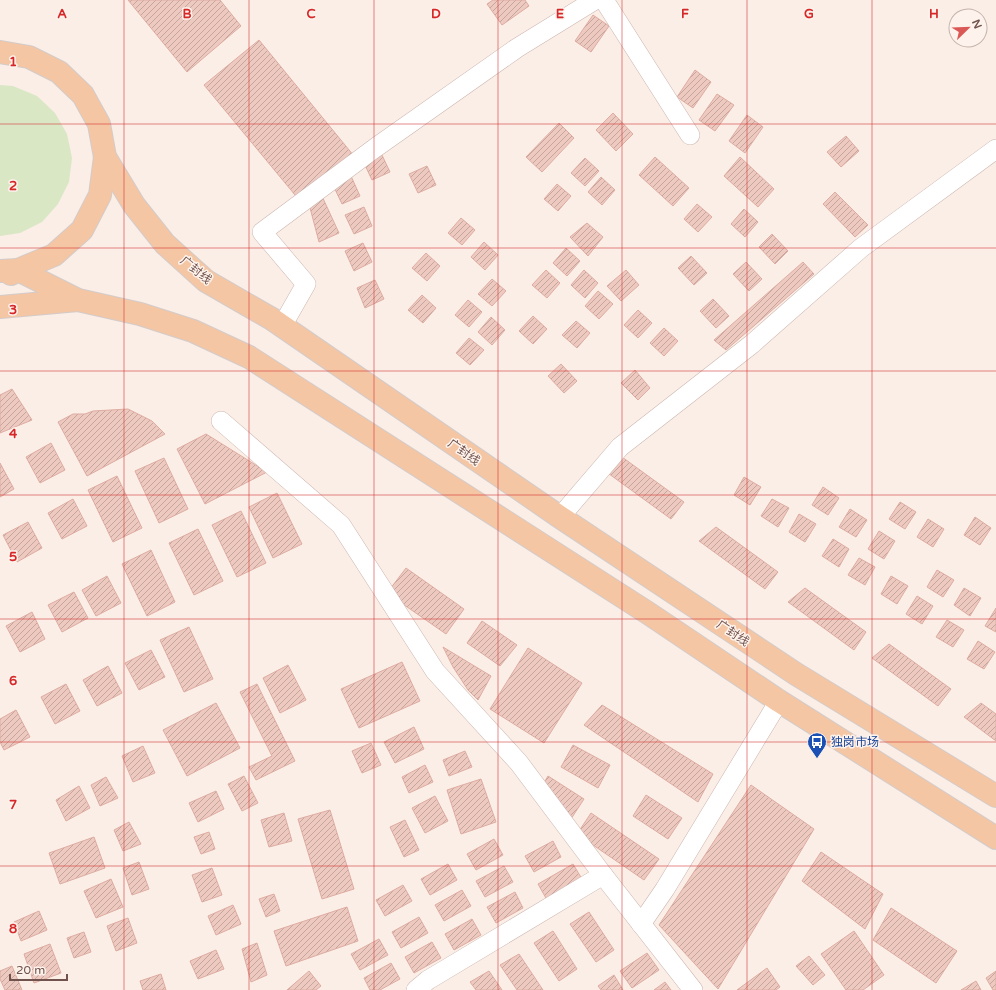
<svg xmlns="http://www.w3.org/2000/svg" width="996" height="990" font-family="'Varela Round','Noto Sans SC',sans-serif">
<defs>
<pattern id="building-hatch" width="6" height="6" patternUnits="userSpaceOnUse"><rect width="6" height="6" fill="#edc9c0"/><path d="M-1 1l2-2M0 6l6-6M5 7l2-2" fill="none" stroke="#c4a69e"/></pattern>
</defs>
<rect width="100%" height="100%" fill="#faeee6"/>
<polygon fill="#dae7c5" points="0,85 13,86 37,96 55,113 67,134 72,158 69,182 58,204 42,222 20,233 0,236"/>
<g fill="url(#building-hatch)" stroke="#dfaca1">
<polygon points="128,0 220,0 241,26 187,72"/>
<polygon points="493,0 525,0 529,6 502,25 487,4"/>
<polygon points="593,15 609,26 591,52 575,41"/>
<polygon points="259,40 354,156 300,201 204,85"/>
<polygon points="695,70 711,82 693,108 677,97"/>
<polygon points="717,94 734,105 715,131 699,120"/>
<polygon points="613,113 633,134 616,151 596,130"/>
<polygon points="747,115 763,127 745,153 729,141"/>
<polygon points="559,123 574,138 542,172 526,157"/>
<polygon points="846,136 859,151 841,167 827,152"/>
<polygon points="381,153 390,172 372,180 363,161"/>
<polygon points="655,157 689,188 673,206 639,175"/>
<polygon points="740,157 774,189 758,207 724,176"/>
<polygon points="585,158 599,171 585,186 571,173"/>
<polygon points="427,166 436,185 418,193 409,174"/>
<polygon points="351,176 360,196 342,204 333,185"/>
<polygon points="601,177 615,190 602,205 588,192"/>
<polygon points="557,184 571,196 558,211 544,199"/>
<polygon points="835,192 868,225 855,237 823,204"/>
<polygon points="321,194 339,233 319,242 309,204"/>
<polygon points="697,204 712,217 698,232 684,219"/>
<polygon points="364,207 372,226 354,234 345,215"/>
<polygon points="744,209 758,222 745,237 731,224"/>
<polygon points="461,218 475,230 462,245 448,233"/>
<polygon points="587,223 603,237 588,256 570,237"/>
<polygon points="772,234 788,251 775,264 759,247"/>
<polygon points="484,242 498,255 485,270 471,257"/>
<polygon points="363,243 372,262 354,271 345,251"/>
<polygon points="566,248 580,261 567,276 553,263"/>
<polygon points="426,253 440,266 427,281 412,268"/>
<polygon points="691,256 707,273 694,285 678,268"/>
<polygon points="746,262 762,279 749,291 733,274"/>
<polygon points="803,262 814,274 726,350 714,340"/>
<polygon points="546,270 560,283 547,298 532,285"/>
<polygon points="584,270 598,283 585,298 571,285"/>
<polygon points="626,270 639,285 621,301 607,286"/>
<polygon points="492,279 506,291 492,306 478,294"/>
<polygon points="375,280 384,299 365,308 357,288"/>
<polygon points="598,291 613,304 599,319 585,306"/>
<polygon points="422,295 436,308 423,323 408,310"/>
<polygon points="713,299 729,316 716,328 700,311"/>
<polygon points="468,300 482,312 469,327 455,315"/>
<polygon points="638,310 652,323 638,338 624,325"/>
<polygon points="533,316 547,329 533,344 519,331"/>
<polygon points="491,317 505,330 492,345 478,332"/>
<polygon points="576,321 590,333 577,348 562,335"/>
<polygon points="664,328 678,341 664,356 650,343"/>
<polygon points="469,338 484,350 470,365 456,353"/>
<polygon points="561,364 577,381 564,393 548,376"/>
<polygon points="635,370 650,388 638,400 621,383"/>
<polygon points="12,389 32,420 0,433 0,395"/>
<polygon points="128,409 152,421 165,434 87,476 58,422 73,414 85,414 93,411"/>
<polygon points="206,434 267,472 205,504 177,449"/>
<polygon points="51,443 65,470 40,483 26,457"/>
<polygon points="622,457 684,502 671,519 605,471"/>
<polygon points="164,458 188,509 159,523 135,471"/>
<polygon points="0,463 14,489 0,497"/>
<polygon points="117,476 142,528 113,542 88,490"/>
<polygon points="744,477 761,487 750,505 734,495"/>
<polygon points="823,487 839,498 828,515 812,505"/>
<polygon points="277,493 302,544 273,558 249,507"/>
<polygon points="73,499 87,526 62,539 48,513"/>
<polygon points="772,499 789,508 778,527 761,516"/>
<polygon points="900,502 916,512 905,529 889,519"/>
<polygon points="850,509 867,520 856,537 839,527"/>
<polygon points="241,511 266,563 237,577 212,525"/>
<polygon points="799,514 816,524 805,542 789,532"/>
<polygon points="975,517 991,528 980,545 964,535"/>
<polygon points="928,519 944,529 933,547 917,537"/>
<polygon points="28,522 42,548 17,562 3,535"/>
<polygon points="716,527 778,572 765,589 699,541"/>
<polygon points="198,529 223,581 194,595 169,543"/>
<polygon points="879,531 895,541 884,559 868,549"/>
<polygon points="833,539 849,549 839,567 822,556"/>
<polygon points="151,550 175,602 147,616 122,564"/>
<polygon points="859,558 875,567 865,585 848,575"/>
<polygon points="406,568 464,609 446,634 387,593"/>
<polygon points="937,570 954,580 943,597 927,587"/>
<polygon points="107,576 121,603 96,616 82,590"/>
<polygon points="891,576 908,586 897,604 881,594"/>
<polygon points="805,588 866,632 854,650 788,602"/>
<polygon points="964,588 981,598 970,616 954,605"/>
<polygon points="74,592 88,618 62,632 48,605"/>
<polygon points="917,596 933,606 922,624 906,614"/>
<polygon points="996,608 996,632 985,626"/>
<polygon points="32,612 45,639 20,652 6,626"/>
<polygon points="947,620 964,630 953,647 936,637"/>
<polygon points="482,621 517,645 500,666 467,643"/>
<polygon points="189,627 213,679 184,692 160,640"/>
<polygon points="978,641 995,652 984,669 967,659"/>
<polygon points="889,644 951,689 938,706 872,658"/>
<polygon points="443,647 491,676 478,700 468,690 453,667"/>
<polygon points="528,648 582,683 544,743 490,709"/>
<polygon points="151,650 165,677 139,690 125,663"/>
<polygon points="402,662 420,701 359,728 341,689"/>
<polygon points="288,665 306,700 280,713 263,678"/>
<polygon points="108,666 122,693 97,706 83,680"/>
<polygon points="66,684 80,711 55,724 41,697"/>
<polygon points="257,684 295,761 256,780 249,767 272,756 240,692"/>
<polygon points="216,703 240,748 187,776 163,730"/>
<polygon points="981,703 996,714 996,741 964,717"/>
<polygon points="602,705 713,774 698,802 584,725"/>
<polygon points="16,710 30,737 4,750 0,742 0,719"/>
<polygon points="414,727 424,749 395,763 384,742"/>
<polygon points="371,743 381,765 362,773 352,751"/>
<polygon points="573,745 610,765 598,788 561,767"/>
<polygon points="143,746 155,773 133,782 122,756"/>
<polygon points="465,751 472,767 449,776 443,760"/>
<polygon points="425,765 433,782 409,793 402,777"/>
<polygon points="244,776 258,803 242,811 228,784"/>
<polygon points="548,776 584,799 569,822 542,786"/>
<polygon points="106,777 118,798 100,806 91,785"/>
<polygon points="481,779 496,822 461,834 447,790"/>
<polygon points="751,785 814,829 718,989 659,925"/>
<polygon points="79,786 90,808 66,821 56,800"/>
<polygon points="216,791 224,809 198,822 189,803"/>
<polygon points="646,795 682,818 668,839 633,816"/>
<polygon points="435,796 448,821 425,833 412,808"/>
<polygon points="330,810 354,889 322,899 298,819"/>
<polygon points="284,813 292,841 269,847 261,820"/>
<polygon points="591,813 659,859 644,880 577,834"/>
<polygon points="405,820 419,850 404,857 390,827"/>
<polygon points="129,822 141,844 123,851 114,830"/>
<polygon points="209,832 215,849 201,854 194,837"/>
<polygon points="94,837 105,868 60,884 49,853"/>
<polygon points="494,839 503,855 476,870 467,854"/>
<polygon points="553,841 561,857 534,872 525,856"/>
<polygon points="821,852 883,894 865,929 802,881"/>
<polygon points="139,862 149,889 132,895 123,868"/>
<polygon points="448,864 457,880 430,895 421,879"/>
<polygon points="573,864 582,879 547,900 538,884"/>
<polygon points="504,866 513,882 485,897 476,881"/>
<polygon points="212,868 222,895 202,902 192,875"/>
<polygon points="111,879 123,907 96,918 84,891"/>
<polygon points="403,885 412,901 385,916 376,900"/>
<polygon points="462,890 471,906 444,921 435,905"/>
<polygon points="515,892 523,908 496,923 487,907"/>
<polygon points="274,894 280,911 266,917 259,899"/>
<polygon points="233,905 241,924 216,935 208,916"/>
<polygon points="347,907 358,941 286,966 274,931"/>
<polygon points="891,908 957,951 936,983 873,940"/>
<polygon points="39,911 47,930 21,941 14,922"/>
<polygon points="589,912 614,950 596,962 570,924"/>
<polygon points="419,917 428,933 401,948 392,932"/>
<polygon points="128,918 137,943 116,951 107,926"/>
<polygon points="472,919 481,935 454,950 445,934"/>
<polygon points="553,931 577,969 559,981 534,943"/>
<polygon points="854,931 884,975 863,990 846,990 821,954"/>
<polygon points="84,932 91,952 74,958 67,938"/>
<polygon points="379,939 388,955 360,970 351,954"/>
<polygon points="432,942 441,958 414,973 405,957"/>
<polygon points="257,943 267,975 251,982 242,949"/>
<polygon points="50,944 61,973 34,983 24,954"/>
<polygon points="216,950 224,969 198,979 190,961"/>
<polygon points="647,953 659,970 632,988 620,971"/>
<polygon points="519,954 543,990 517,990 500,965"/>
<polygon points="809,956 825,975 813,985 796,966"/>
<polygon points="391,963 400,979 380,990 370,990 364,978"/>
<polygon points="12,966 22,990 5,990 0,979 0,971"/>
<polygon points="767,968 780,987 776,990 737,990"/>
<polygon points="309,971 321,986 316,990 287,990"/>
<polygon points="489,971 502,990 476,990 470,982"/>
<polygon points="996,971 996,990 993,990 986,978"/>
<polygon points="161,974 166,990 143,990 140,981"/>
<polygon points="614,975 623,990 601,990 598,986"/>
<polygon points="976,981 981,990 961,990"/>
<polygon points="665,982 671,990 654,990"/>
</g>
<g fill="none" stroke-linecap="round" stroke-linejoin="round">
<defs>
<g id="street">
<polyline points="604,0 690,135"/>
<polyline points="282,326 306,284 262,232 375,148 517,48 595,0"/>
<polyline points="221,421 341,525 435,671 519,763 603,875 693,990"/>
<polyline points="560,517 620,447 752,344 861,248 996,149"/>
<polyline points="641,924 665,889 779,701"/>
<polyline points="416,990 428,980 603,875"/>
</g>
<g id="primary">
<polyline points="0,52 29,57 59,72 83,95 99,124 105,157 134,205 165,244 206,281 272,319 560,517 796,674 996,796"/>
<polyline points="0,271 18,270 78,300 140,314 193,331 249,357 648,613 779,701 996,838"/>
<polyline points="11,274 18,270 54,255 82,230 100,195 105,157"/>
<polyline points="0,307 78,300"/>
</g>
</defs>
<use href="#street" stroke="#cdb7b0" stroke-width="20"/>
<use href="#primary" stroke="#d4cbca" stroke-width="24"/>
<use href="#street" stroke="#fff" stroke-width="19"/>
<use href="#primary" stroke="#f4c6a3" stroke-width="22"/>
</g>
<path fill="none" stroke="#d62828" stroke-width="1" stroke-opacity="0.55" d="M124 0V990M249 0V990M374 0V990M498 0V990M622 0V990M747 0V990M872 0V990M0 124H996M0 248H996M0 371H996M0 495H996M0 619H996M0 742H996M0 866H996"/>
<defs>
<symbol id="bus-pin" viewBox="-11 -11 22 30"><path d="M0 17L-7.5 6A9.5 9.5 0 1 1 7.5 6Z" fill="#1a4fb4" stroke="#fdf3ec"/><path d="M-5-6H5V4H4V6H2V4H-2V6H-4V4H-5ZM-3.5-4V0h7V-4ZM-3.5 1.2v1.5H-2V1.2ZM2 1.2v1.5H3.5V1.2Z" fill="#fff"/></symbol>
</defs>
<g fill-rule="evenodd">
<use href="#bus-pin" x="806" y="731" width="22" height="30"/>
</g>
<g text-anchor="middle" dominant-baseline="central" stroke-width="3" stroke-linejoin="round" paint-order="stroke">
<g font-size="12" fill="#71524d" stroke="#fdf3ec">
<text transform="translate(196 270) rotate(39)">广封线</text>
<text transform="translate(464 452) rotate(35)">广封线</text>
<text transform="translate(733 633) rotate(34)">广封线</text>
</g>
<g font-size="12" fill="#164399" stroke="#fdf3ec" text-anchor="start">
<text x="831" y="742">独岗市场</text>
</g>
</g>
<g font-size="13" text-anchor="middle" font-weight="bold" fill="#d62828" stroke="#fdf3ec" stroke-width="3" stroke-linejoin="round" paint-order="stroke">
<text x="62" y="18">A</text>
<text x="187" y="18">B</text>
<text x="311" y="18">C</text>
<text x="436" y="18">D</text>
<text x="560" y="18">E</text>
<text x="685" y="18">F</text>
<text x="809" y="18">G</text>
<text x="934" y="18">H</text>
<text x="13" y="66">1</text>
<text x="13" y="190">2</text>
<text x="13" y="314">3</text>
<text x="13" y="438">4</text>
<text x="13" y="561">5</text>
<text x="13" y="685">6</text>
<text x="13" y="809">7</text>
<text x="13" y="933">8</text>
</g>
<g transform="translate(968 28) rotate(67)"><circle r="19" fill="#fdf3ec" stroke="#c5b3ac"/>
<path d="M0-3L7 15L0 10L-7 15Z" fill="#da5855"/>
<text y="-6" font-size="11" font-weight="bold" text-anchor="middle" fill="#71524d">N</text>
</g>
<path d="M10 974v6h57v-6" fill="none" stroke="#71524d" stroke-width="2"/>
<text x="16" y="974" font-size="12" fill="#71524d" stroke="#fdf3ec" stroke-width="3" paint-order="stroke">20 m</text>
</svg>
